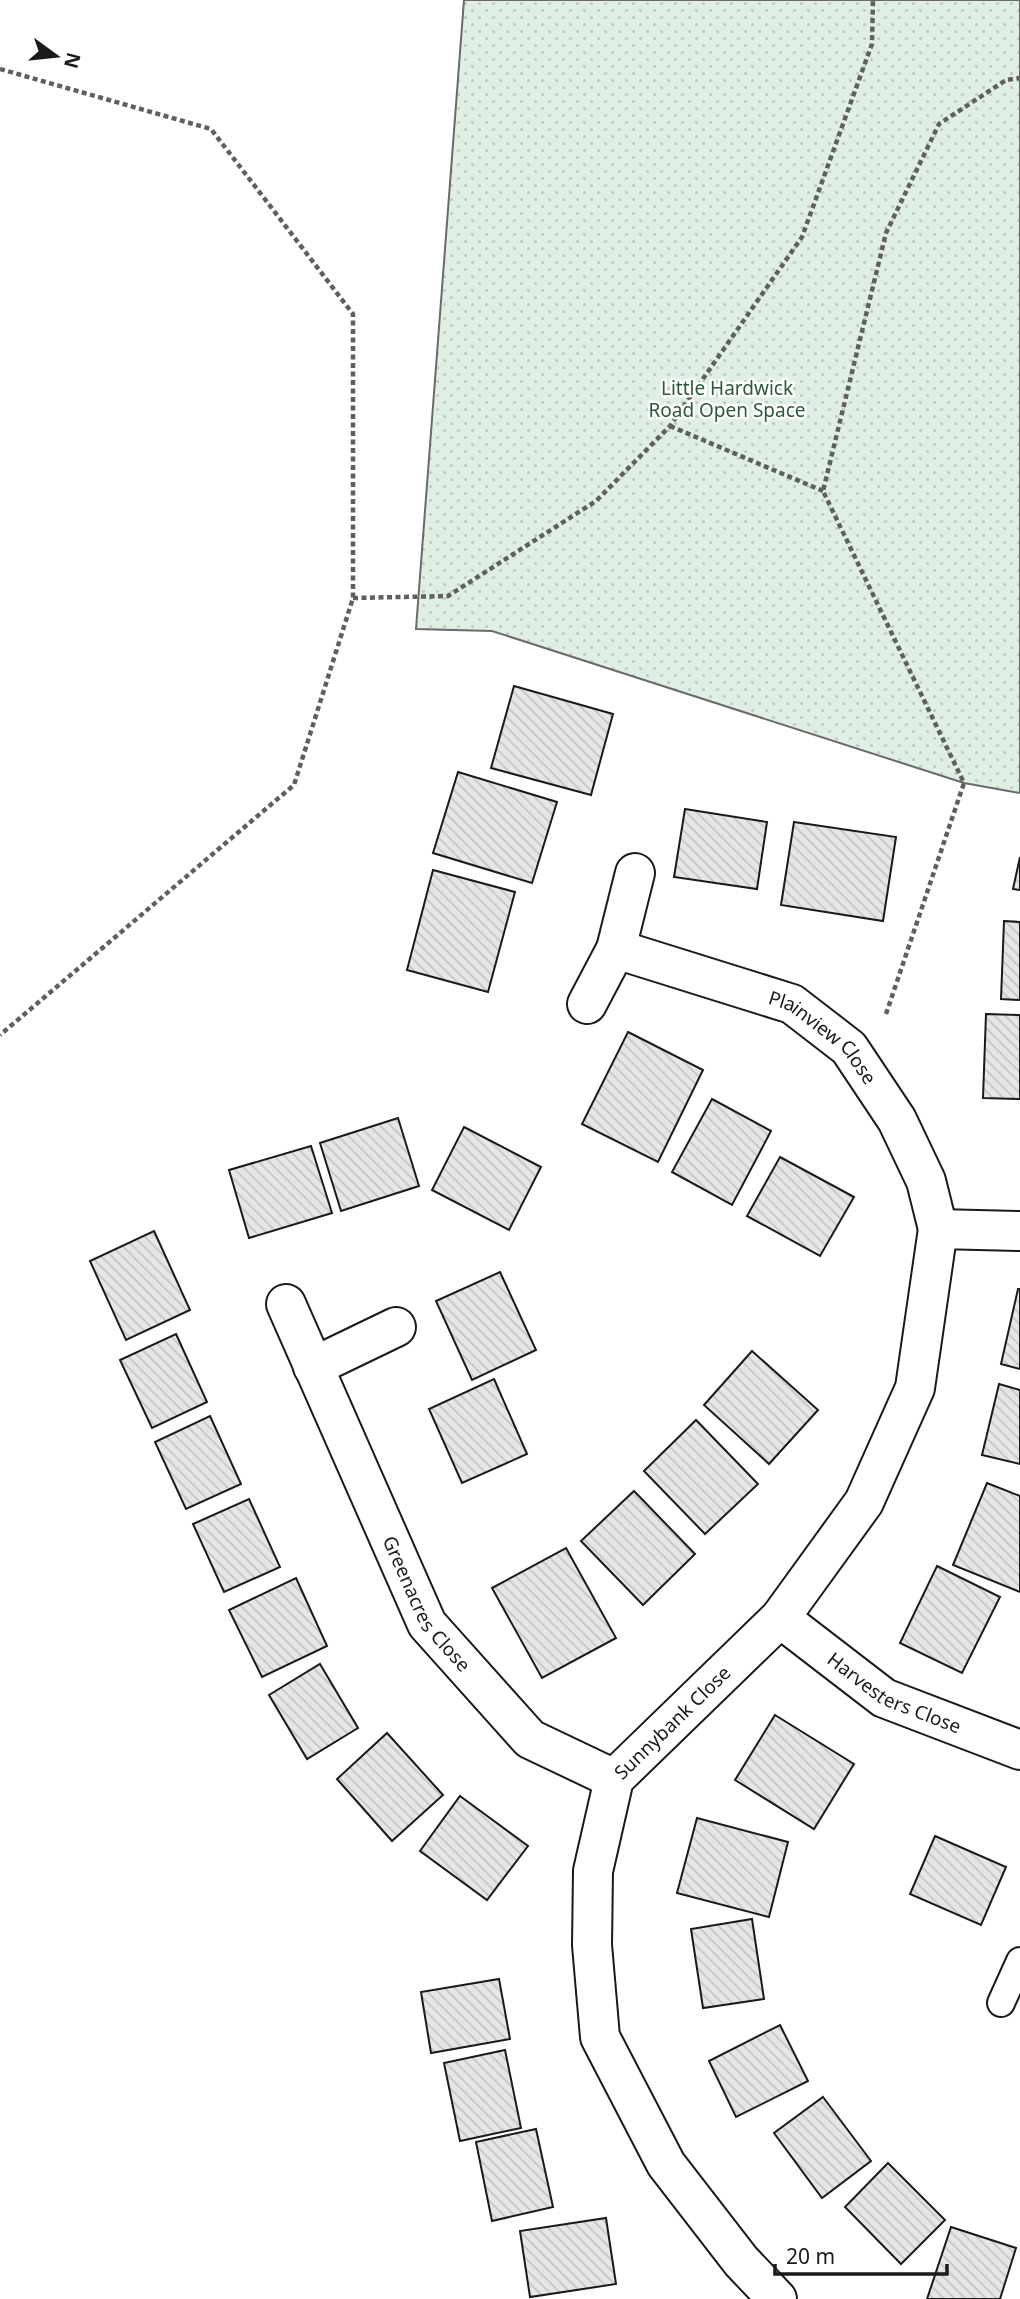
<svg xmlns="http://www.w3.org/2000/svg" width="1020" height="2299" font-family="'Noto Sans',sans-serif">
<defs>
<pattern id="park-dots" width="8" height="8" patternUnits="userSpaceOnUse" patternTransform="scale(1.75)"><rect width="8" height="8" fill="#e0efe3"/><path d="M2 2h.1M6 6h.1" fill="none" stroke="#c0ccc2" stroke-width="1.8" stroke-linecap="round"/></pattern>
<pattern id="building-back-hatch" width="6" height="6" patternUnits="userSpaceOnUse" patternTransform="scale(1.75)"><rect width="6" height="6" fill="#e6e6e6"/><path d="M-1 5l2 2M0 0l6 6M5-1l2 2" fill="none" stroke="#c5c5c5"/></pattern>
</defs>
<rect width="100%" height="100%" fill="#fff"/>
<polygon fill="url(#park-dots)" stroke="#6a6a6a" stroke-width="2" points="464,0 1020,0 1020,793 964,783 492,631 416,629"/>
<g fill="url(#building-back-hatch)" stroke="#1a1a1a" stroke-width="2">
<polygon points="514,686 613,714 591,795 491,768"/>
<polygon points="458,772 557,802 532,883 433,853"/>
<polygon points="685,809 767,822 757,889 674,877"/>
<polygon points="794,822 896,837 883,921 781,905"/>
<polygon points="1020,857 1020,890 1013,889"/>
<polygon points="433,870 515,892 488,992 407,970"/>
<polygon points="1004,921 1020,922 1020,1000 1001,999"/>
<polygon points="986,1014 1020,1015 1020,1099 983,1098"/>
<polygon points="628,1032 703,1070 658,1162 582,1124"/>
<polygon points="712,1099 771,1131 732,1205 672,1172"/>
<polygon points="398,1118 419,1186 341,1211 320,1143"/>
<polygon points="464,1127 541,1167 509,1230 432,1190"/>
<polygon points="311,1146 332,1213 249,1238 229,1170"/>
<polygon points="780,1157 854,1197 820,1256 747,1216"/>
<polygon points="154,1231 190,1310 126,1340 90,1261"/>
<polygon points="500,1272 536,1350 472,1380 436,1301"/>
<polygon points="1018,1289 1020,1289 1020,1369 1001,1364"/>
<polygon points="176,1334 207,1402 152,1428 120,1360"/>
<polygon points="752,1351 818,1410 769,1464 704,1405"/>
<polygon points="494,1379 527,1454 462,1483 429,1409"/>
<polygon points="999,1384 1020,1390 1020,1464 982,1455"/>
<polygon points="210,1416 241,1484 186,1509 155,1442"/>
<polygon points="696,1420 758,1484 705,1534 644,1471"/>
<polygon points="987,1483 1020,1496 1020,1592 953,1565"/>
<polygon points="634,1491 695,1554 643,1605 581,1541"/>
<polygon points="249,1499 280,1567 224,1592 193,1524"/>
<polygon points="566,1548 616,1638 542,1678 492,1588"/>
<polygon points="937,1566 1000,1597 962,1673 900,1643"/>
<polygon points="296,1578 327,1646 262,1677 229,1610"/>
<polygon points="320,1664 358,1728 307,1759 269,1695"/>
<polygon points="775,1715 854,1764 814,1829 735,1780"/>
<polygon points="387,1733 443,1795 392,1841 337,1779"/>
<polygon points="460,1796 528,1846 487,1900 420,1851"/>
<polygon points="697,1818 788,1842 769,1917 677,1893"/>
<polygon points="935,1836 1006,1867 981,1925 910,1894"/>
<polygon points="752,1919 764,1999 703,2008 691,1929"/>
<polygon points="499,1979 510,2039 431,2053 421,1992"/>
<polygon points="780,2025 808,2081 736,2117 709,2061"/>
<polygon points="505,2050 521,2128 460,2141 444,2063"/>
<polygon points="823,2097 871,2161 822,2198 774,2133"/>
<polygon points="536,2129 553,2207 492,2221 476,2142"/>
<polygon points="888,2163 945,2220 901,2264 845,2207"/>
<polygon points="606,2218 616,2284 530,2297 520,2231"/>
<polygon points="951,2227 1016,2248 1000,2299 927,2299"/>
</g>
<g fill="none" stroke-linecap="round" stroke-linejoin="round">
<defs>
<polyline id="service" points="1001,2003 1020,1961"/>
<g id="minor">
<path id="s1" d="M616 949 792 1004 849 1048 897 1120 926 1181 938 1229"/>
<polyline points="587,1004 616,949 635,873"/>
<path id="s2" d="M286 1304 427 1624 530 1739 614 1779"/>
<polyline points="313,1367 396,1327"/>
<path id="s3" d="M780 1618 884 1698 1020 1750"/>
<path id="s4" d="M777 2299 741 2261 666 2164 600 2037 592 1945 593 1871 614 1779 780 1618 864 1502 915 1388 938 1229 1020 1231"/>
</g>
</defs>
<use href="#service" stroke="#1a1a1a" stroke-width="30"/>
<use href="#minor" stroke="#1a1a1a" stroke-width="42"/>
<g stroke="#5f5f5f" stroke-width="4.5" stroke-dasharray="5 3.5" stroke-linecap="butt">
<polyline points="0,69 211,129 353,314 353,598 294,785 0,1035"/>
<polyline points="670,426 823,491"/>
<polyline points="353,598 448,596 596,501 670,426 802,237 872,44 873,0"/>
<polyline points="886,1014 964,783 823,491 886,233 939,124 1006,80 1020,78"/>
</g>
<use href="#service" stroke="#fff" stroke-width="26"/>
<use href="#minor" stroke="#fff" stroke-width="38"/>
</g>
<g text-anchor="middle" dominant-baseline="central" stroke-width="5" stroke-linejoin="round" paint-order="stroke">
<g font-size="19" fill="#2b5a34" stroke="#fff">
<text x="727" y="388">Little Hardwick<tspan x="727" dy="22">Road Open Space</tspan></text>
</g>
<g font-size="19" fill="#1a1a1a" stroke="#fff">
<text stroke="none"><textPath href="#s1" startOffset="229">Plainview Close</textPath></text>
<text stroke="none"><textPath href="#s2" startOffset="332">Greenacres Close</textPath></text>
<text stroke="none"><textPath href="#s3" startOffset="138">Harvesters Close</textPath></text>
<text stroke="none"><textPath href="#s4" startOffset="660">Sunnybank Close</textPath></text>
</g>
</g>
<g transform="translate(56 56) rotate(105)" stroke="#ffffff" stroke-width="5" paint-order="stroke">
<path d="M0-5L12 26L0 18L-12 26Z" fill="#1a1a1a"/>
<text y="-10" font-size="19" font-weight="bold" text-anchor="middle" fill="#1a1a1a">N</text>
</g>
<path d="M775 2264v10h172v-10" fill="none" stroke="#1a1a1a" stroke-width="3.5"/>
<text x="786" y="2264" font-size="21" fill="#1a1a1a" stroke="#ffffff" stroke-width="5" paint-order="stroke">20 m</text>
</svg>
